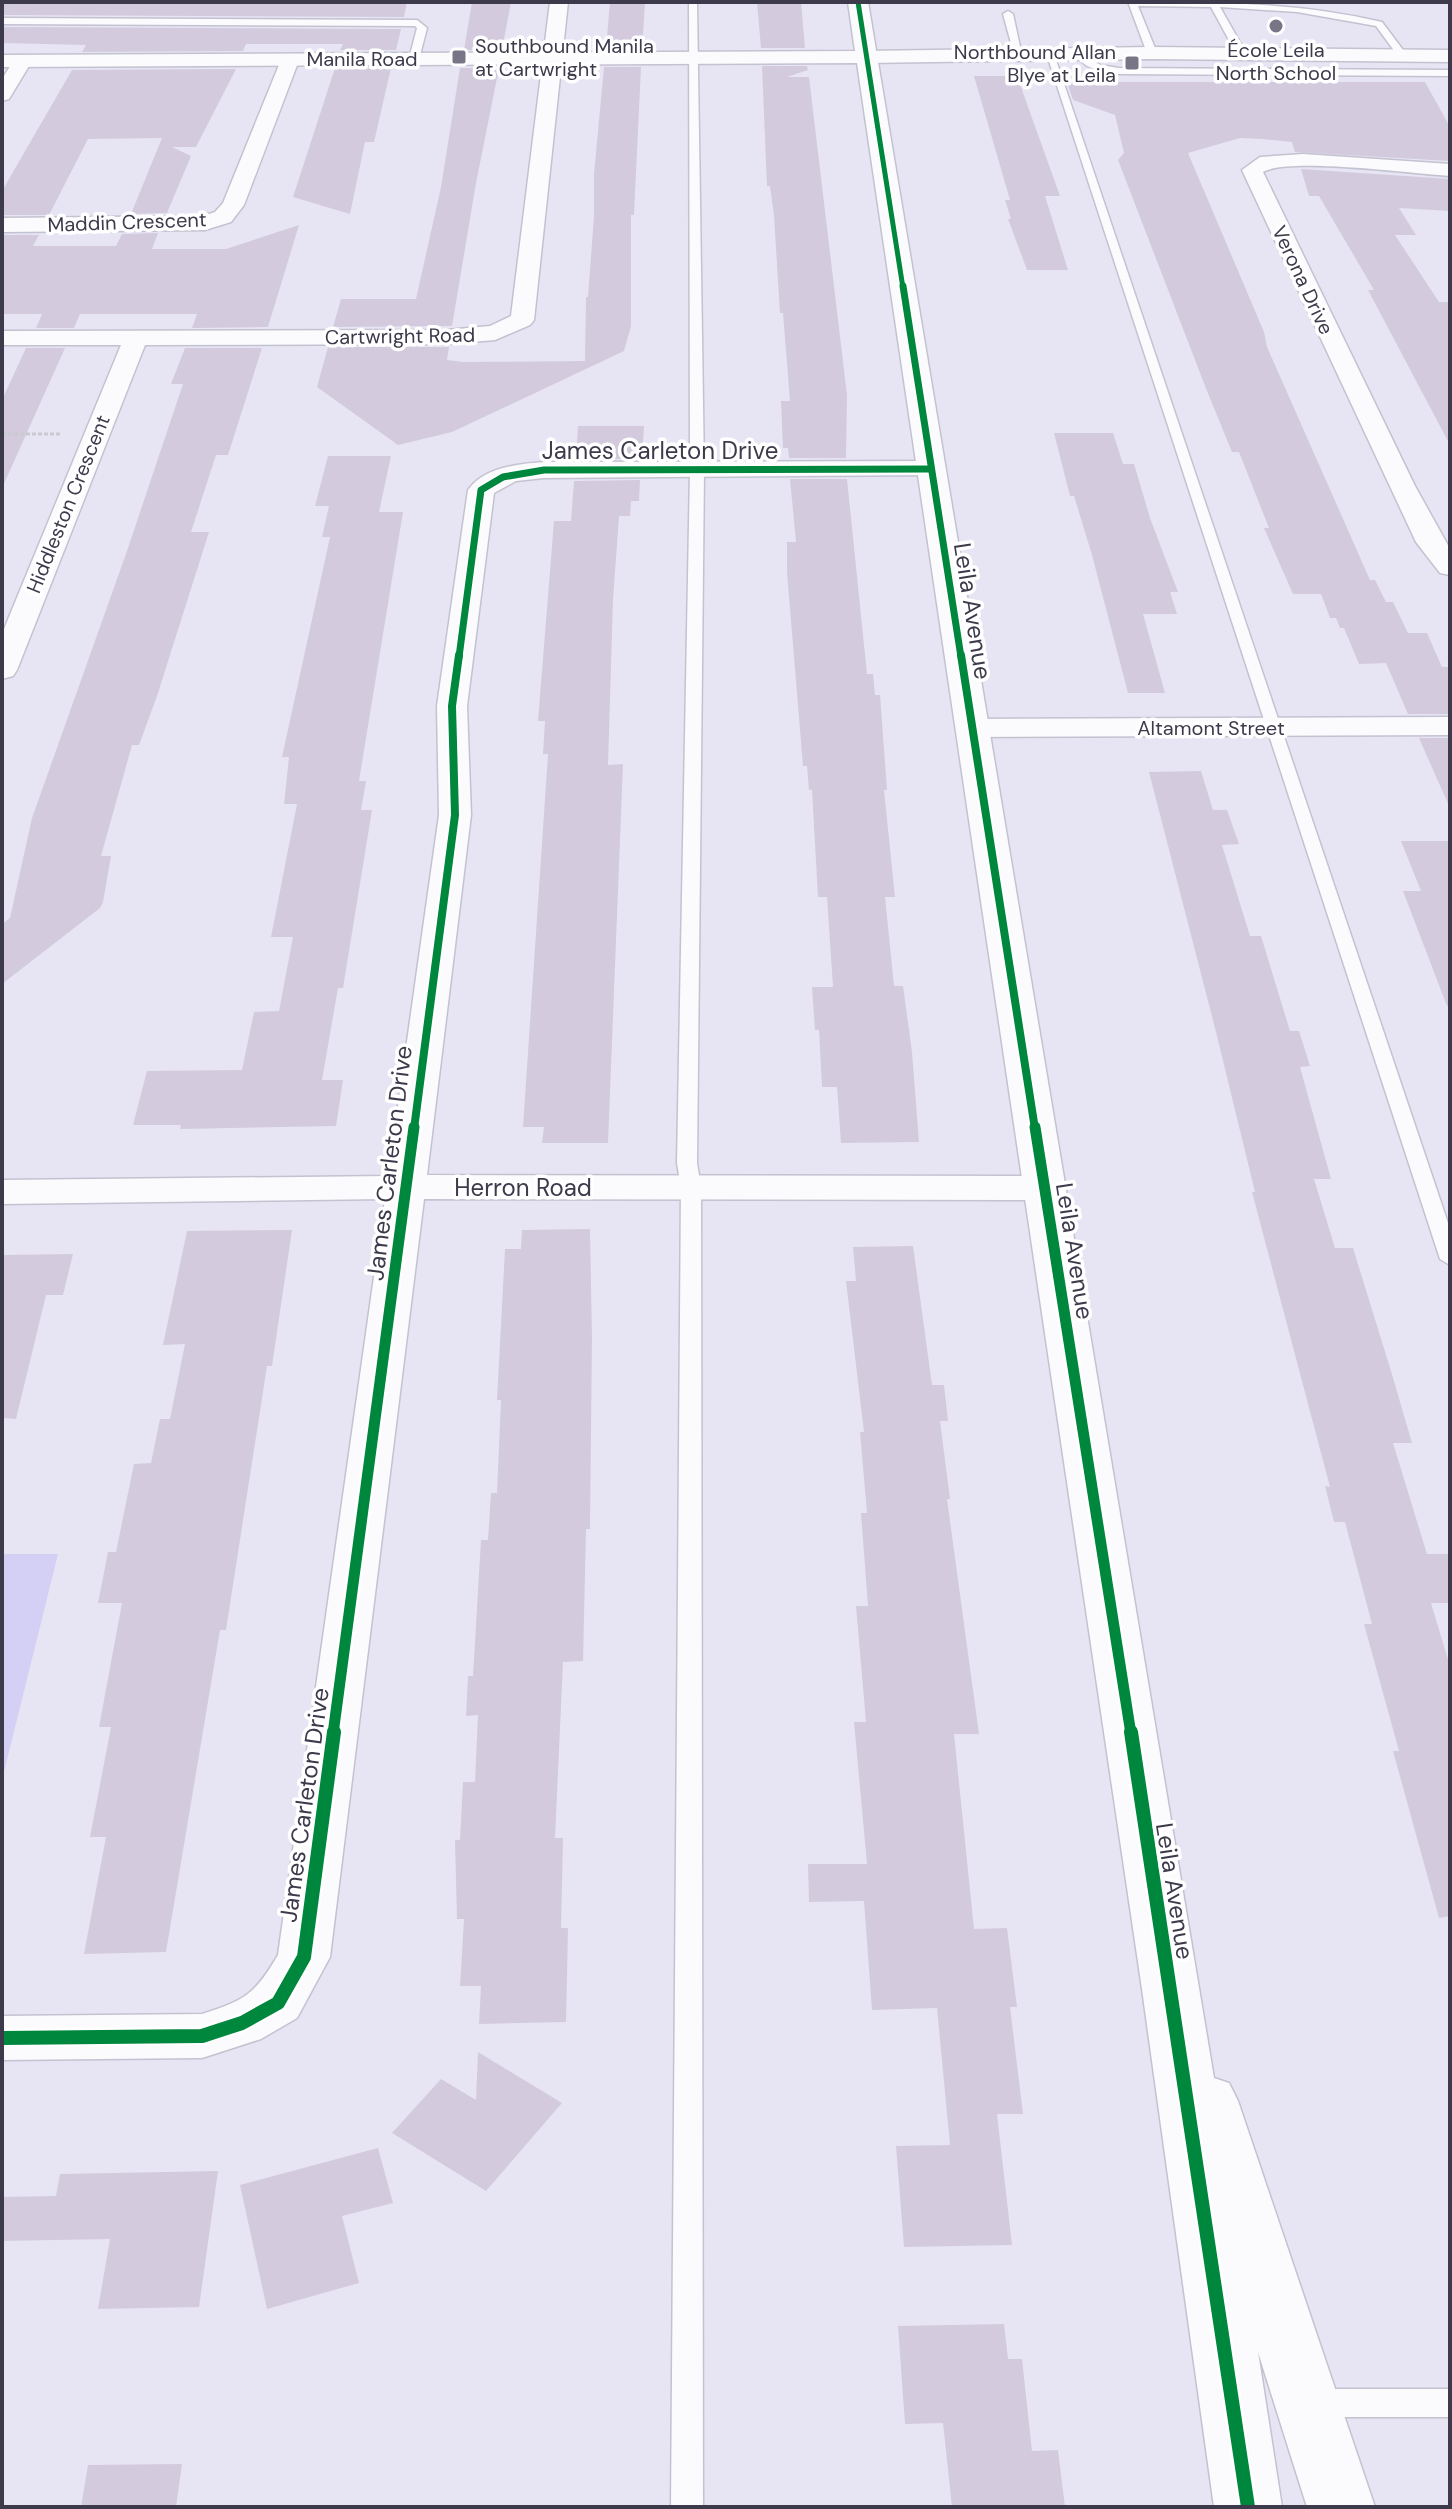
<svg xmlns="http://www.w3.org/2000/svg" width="1452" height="2509" font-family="'DM Sans',sans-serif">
<rect width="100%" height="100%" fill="#e7e5f4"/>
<polygon fill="#d4d0f5" points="2,1554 58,1554 2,1780"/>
<g fill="#d3cade">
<polygon points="2,2 407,2 404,17 2,15"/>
<polygon points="472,2 511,2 502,50 464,50"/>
<polygon points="610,2 645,2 642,49 606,49"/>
<polygon points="757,2 801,2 805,48 761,48"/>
<polygon points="2,27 401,29 396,50 340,50 343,44 246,44 243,51 82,52 86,45 2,43"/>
<polygon points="762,66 807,66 808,70 787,77 809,77 847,395 846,458 789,458 788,448 783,448 781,401 790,401 783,313 780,313 774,216 770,186 767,186"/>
<polygon points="604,67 641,67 634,215 631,215 631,326 624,351 452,432 398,445 317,387 328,347 449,347 447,360 464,362 585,361 586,297 588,297 594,216 594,174"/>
<polygon points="335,68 391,68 374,142 365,142 350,214 293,197"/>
<polygon points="460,68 499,68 476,183 452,326 333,327 341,299 416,299 441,187"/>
<polygon points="236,69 196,147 172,147 191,156 167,213 131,214 162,138 88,139 49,215 2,215 2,191 72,70"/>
<polygon points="974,76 1017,76 1060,196 1045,196 1068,270 1027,270 1008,219 1011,219 1005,200 1010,200"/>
<polygon points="1067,82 1425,82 1450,127 1450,161 1295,152 1292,142 1262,139 1240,138 1188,153 1264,332 1267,347 1370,580 1375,580 1386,602 1393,602 1408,633 1427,633 1442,667 1450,667 1450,714 1408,714 1386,663 1359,664 1344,628 1340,628 1336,618 1330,618 1321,594 1293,594 1264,528 1269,528 1239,452 1232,452 1207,391 1118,160 1124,153 1115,115 1073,100"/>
<polygon points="1301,169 1450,179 1450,211 1399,208 1416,235 1395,235 1439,302 1450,302 1450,445 1368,290 1374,290 1319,196 1309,196"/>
<polygon points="299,225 268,327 192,328 197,314 80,314 74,328 36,328 42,314 2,314 2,235 39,235 33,246 116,246 122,234 158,233 152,249 226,249"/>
<polygon points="26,348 65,348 2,488 2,400"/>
<polygon points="185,348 262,348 228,455 216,455 191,532 209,532 157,696 139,745 132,745 101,856 111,856 103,902 100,908 2,984 2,924 10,918 32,818 127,551 183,384 171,384"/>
<polygon points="578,426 644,426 642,459 576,459"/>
<polygon points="1054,433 1113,433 1123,464 1134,464 1150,518 1178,592 1170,592 1177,614 1143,614 1165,693 1128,693 1092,555 1074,496 1070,496"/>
<polygon points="328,456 391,456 379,512 403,512 359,781 366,781 361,810 372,810 343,988 338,988 322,1080 343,1080 336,1126 180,1129 181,1125 133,1125 147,1071 242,1070 254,1012 279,1011 293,937 271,937 297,804 284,804 289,757 282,757 330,537 322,537 329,506 315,506"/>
<polygon points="790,479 847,479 867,674 873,674 875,695 880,695 887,790 884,790 895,897 885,897 894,986 903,986 912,1052 919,1142 841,1143 837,1087 822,1087 819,1030 815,1030 812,987 833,987 827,897 818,897 812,790 809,790 807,766 803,766 787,572 787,542 796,542"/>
<polygon points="640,480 639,501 631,501 630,516 619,516 613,600 608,765 623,764 608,1143 542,1143 544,1127 523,1127 548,754 543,754 545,721 538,721 554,521 571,521 574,481"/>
<polygon points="1419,738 1450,738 1450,808"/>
<polygon points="1201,771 1213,810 1227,810 1239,844 1222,845 1250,936 1261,936 1290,1031 1299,1031 1310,1066 1300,1067 1331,1179 1314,1179 1335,1248 1353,1248 1391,1371 1412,1443 1393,1443 1427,1554 1450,1554 1450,1603 1431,1603 1450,1666 1450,1916 1439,1918 1393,1751 1399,1751 1364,1624 1372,1624 1345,1522 1334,1522 1325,1486 1330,1487 1252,1192 1255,1192 1216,1032 1149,772"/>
<polygon points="1401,841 1450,841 1450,1005 1447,1006 1403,891 1421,891"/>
<polygon points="590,1229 592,1337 590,1529 586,1529 583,1661 563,1662 555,1838 563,1838 561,1928 568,1928 566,2022 479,2024 481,1986 460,1986 464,1919 457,1919 455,1840 460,1840 463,1782 475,1782 478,1715 466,1716 468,1676 473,1676 481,1540 488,1540 491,1493 497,1493 501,1400 497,1400 505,1249 521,1249 522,1230"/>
<polygon points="292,1230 272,1366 267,1366 226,1630 220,1630 166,1952 84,1954 106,1837 90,1837 111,1727 99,1727 122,1603 98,1603 108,1552 116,1552 134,1464 151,1463 160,1419 170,1419 185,1344 163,1345 187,1231"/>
<polygon points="913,1246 932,1385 944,1385 948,1421 940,1421 950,1499 947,1499 979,1734 954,1734 974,1929 1007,1928 1017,2007 1010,2007 1023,2114 997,2114 1012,2245 904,2247 896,2146 950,2145 937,2008 872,2010 864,1901 809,1902 808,1864 867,1864 854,1722 866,1722 856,1606 868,1606 861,1513 867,1513 860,1432 864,1432 846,1281 856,1281 853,1247"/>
<polygon points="73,1254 63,1295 46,1295 16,1419 2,1418 2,1255"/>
<polygon points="478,2052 562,2103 486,2191 392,2133 441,2079 476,2100"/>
<polygon points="378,2148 393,2203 342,2216 359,2283 267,2309 240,2185"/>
<polygon points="218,2171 199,2307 98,2309 110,2239 2,2241 2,2197 56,2196 60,2174"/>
<polygon points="1004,2324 1008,2359 1022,2359 1032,2451 1058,2450 1065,2507 952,2507 943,2423 905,2424 898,2326"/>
<polygon points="182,2464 176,2507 81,2507 88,2465"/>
</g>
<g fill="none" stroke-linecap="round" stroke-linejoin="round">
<defs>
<g id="lane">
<polygon points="689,2 697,2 704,470 697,1163 701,1187 703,2507 671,2507 681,1187 677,1163 690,470"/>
<path d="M1128 2C1214 2 1298 2 1382 22L1406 54 1398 56 1376 26 1297 12 1220 7 1246 53 1241 56 1236 53 1211 7 1138 6 1157 53 1152 56 1147 53Z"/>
<polygon points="1008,11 1013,14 1022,56 1014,54 1003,14"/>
<polygon points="2,18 417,20 427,28 419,59 414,62 409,59 417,28 415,26 2,24"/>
<polygon points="1046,52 1054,54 1450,1229 1450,1265 1440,1259"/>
<path d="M1076 52H1082L1100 65 1119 68 1450 70V76L1119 74C1102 71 1080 69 1076 52Z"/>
<polygon points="1314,2389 1450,2389 1450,2417 1314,2417 1303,2413 1299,2403 1303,2393"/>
</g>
<g id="street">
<polygon points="550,2 568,2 534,320 530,325 495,340 447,344 145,345 17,670 13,676 2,679 2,634 121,345 2,345 2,331 447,330 490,326 511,316"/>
<polygon points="1152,47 1450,50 1450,62 1152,59 866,63 857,57 866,51"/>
<polygon points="290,54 299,60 244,205 231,222 205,230 2,232 2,218 203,216 215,212 223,203 281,60"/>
<polygon points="23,55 32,61 9,99 2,101 2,79 16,57"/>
<path d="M1303 154 1450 164V176C1414 174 1288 157 1263 172L1415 486 1450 549V575L1440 573 1416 542 1242 170 1260 157Z"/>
<path d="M930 461 939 463 943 469 939 475 544 478 516 481 494 493 467 706 471 815 427 1175 1045 1176 1059 1180 1064 1188 1059 1196 1045 1200 424 1199 330 1957 297 2018 261 2039 202 2058 2 2060V2016L202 2014C246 2000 255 1994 278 1955L385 1199 2 1204V1180L388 1176 439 815 437 706 468 490C484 467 518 464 544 462Z"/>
<polygon points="1450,717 1450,735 972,737 961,735 957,728 961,721 972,719"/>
</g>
<polygon id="secondary" points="848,2 868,2 1214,2078 1229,2083 1238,2101 1375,2507 1307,2507 1258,2352 1282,2507 1214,2507 1142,1989 857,63 2,67 2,55 855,51"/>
</defs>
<use href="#lane" stroke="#c3c2d0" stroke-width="3"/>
<use href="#street" stroke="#c3c2d0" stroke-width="3"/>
<use href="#secondary" stroke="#c3c2d0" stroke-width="3"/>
<polyline stroke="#cbcacf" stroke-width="3" stroke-dasharray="4 2" stroke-linecap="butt" points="2,434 62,434"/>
<use href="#lane" fill="#fbfbfd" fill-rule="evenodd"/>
<use href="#street" fill="#fbfbfd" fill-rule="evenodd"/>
<use href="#secondary" fill="#fbfbfd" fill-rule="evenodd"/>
<defs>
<polyline id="cycleway-far4" points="858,2 903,288"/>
<g id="cycleway-far3">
<polyline points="903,286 961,657"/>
<polyline points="459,657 481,490 503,477 544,470 930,469"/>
</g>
<g id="cycleway-far2">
<polyline points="961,655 1035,1129"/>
<polyline points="414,1129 455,815 452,706 459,655"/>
</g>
<g id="cycleway-far1">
<polyline points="1035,1127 1131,1734"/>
<polyline points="333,1734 414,1127"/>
</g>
<g id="cycleway">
<polyline points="1131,1732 1248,2507"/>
<polyline points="2,2038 202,2036 242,2023 278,2003 304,1957 334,1732"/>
</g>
</defs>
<use href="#cycleway-far4" stroke="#fff" stroke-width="8"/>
<use href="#cycleway-far3" stroke="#fff" stroke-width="10"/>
<use href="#cycleway-far2" stroke="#fff" stroke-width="12"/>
<use href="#cycleway-far1" stroke="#fff" stroke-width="16"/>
<use href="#cycleway" stroke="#fff" stroke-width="19"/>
<use href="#cycleway-far4" stroke="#00873e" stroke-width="5"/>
<use href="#cycleway-far3" stroke="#00873e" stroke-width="7"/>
<use href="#cycleway-far2" stroke="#00873e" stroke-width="8"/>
<use href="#cycleway-far1" stroke="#00873e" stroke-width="11"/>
<use href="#cycleway" stroke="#00873e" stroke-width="14"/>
</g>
<g fill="#787686" stroke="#fff" stroke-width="3">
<circle cx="1276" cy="26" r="8"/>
<rect x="451" y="49" width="16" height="16" rx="4"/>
<rect x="1124" y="55" width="16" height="16" rx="4"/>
</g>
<g text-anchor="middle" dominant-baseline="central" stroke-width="7" stroke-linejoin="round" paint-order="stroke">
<g font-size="20" fill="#3c3a4b" stroke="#fff" text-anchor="start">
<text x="475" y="46">Southbound Manila<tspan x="475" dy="23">at Cartwright</tspan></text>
<text x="1276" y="50" text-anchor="middle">École Leila<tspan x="1276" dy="23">North School</tspan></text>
<text x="1116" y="52" text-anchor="end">Northbound Allan<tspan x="1116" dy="23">Blye at Leila</tspan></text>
</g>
<g font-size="20" fill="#3c3a4b" stroke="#fff">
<text x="362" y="59">Manila Road</text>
<text transform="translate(127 222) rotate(-2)">Maddin Crescent</text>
<text transform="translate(1303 280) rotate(65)">Verona Drive</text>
<text transform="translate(400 336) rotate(-1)">Cartwright Road</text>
<text transform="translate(68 504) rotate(-68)">Hiddleston Crescent</text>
<text x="1211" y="728">Altamont Street</text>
</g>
<g font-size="24" fill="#3c3a4b" stroke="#fff">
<text x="660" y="450">James Carleton Drive</text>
<text transform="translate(973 611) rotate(81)">Leila Avenue</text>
<text transform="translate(389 1163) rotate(-83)">James Carleton Drive</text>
<text x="523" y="1187">Herron Road</text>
<text transform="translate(1075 1251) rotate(81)">Leila Avenue</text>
<text transform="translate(304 1805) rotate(-82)">James Carleton Drive</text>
<text transform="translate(1175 1891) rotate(81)">Leila Avenue</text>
</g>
</g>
<rect width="1452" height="2509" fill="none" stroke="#3c3a4b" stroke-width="8"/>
</svg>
